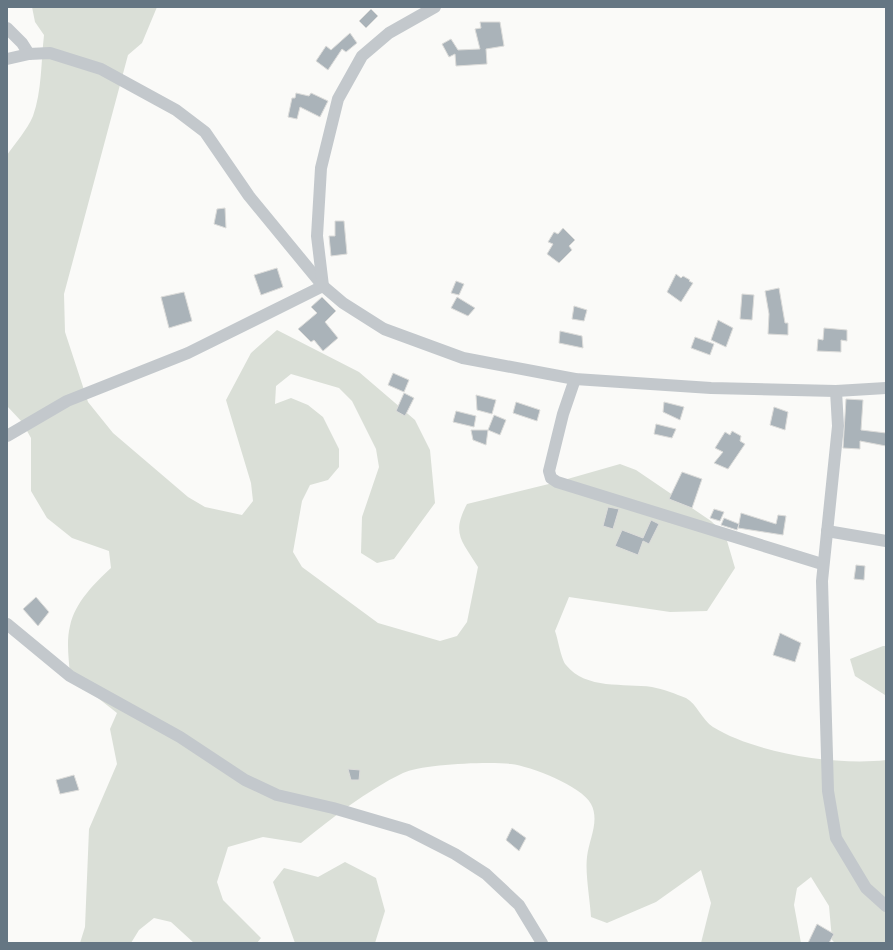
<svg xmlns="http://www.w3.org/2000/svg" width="893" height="950" font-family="Barlow,sans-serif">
<rect width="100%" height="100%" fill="#fafaf8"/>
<g fill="#dadfd7">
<path d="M32 7H157L142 43 128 55 64 294 65 332 88 402 113 433 188 497 205 507 242 515 253 501 251 483 226 400 251 353 277 330 359 372 415 420 430 450 435 503 394 559 377 563 361 553 362 517 379 467 376 449 352 401 339 388 291 374 276 386 275 404 291 398 308 405 323 417 339 449V467L328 480 310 485 302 501 293 552 302 567 378 623 440 641 457 636 467 622 478 567C462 541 451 534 467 504L557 482 620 464 636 470 711 521 725 534 735 568 707 611 670 612 569 597 555 631C558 639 561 659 566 665 586 690 624 683 652 687 663 689 676 694 686 698 697 704 702 720 713 727 755 753 837 766 886 760V943H835L832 940 829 906 811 877 797 888 794 905 801 943H701L711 903 701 870 656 902 607 923 591 917C590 900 585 873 587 857 589 839 600 821 591 804 582 786 530 766 511 764 491 761 420 764 403 773 366 791 333 817 301 843L263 837 228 847 217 882 223 900 261 938 257 943H194L171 922 154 918 139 930 131 943H80L85 927 89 829 117 764 110 729 117 713 70 676C69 659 66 642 70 626 75 602 95 583 111 568L109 551 72 538 47 518 31 491V438L22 422 7 406V155C16 142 27 130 33 116 42 91 41 61 44 35L35 22Z"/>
<polygon points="883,646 886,646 885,695 855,676 850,659"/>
<polygon points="345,862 376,878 385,911 375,943 295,943 273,882 284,868 318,877"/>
</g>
<g fill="#aab3b9" stroke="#dcdcda">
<polygon points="371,9 378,16 366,28 359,21"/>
<polygon points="480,22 500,22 504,46 486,49 487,64 456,66 455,54 449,57 442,44 451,39 458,50 480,49 475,29 481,28"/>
<polygon points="350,33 357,43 346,52 342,49 328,70 316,61 326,46 331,50"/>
<polygon points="296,93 309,96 311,93 328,101 320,117 300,107 297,119 288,117 292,98 295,98"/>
<polygon points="225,208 226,228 214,224 217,209"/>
<polygon points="335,221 344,221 347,254 331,256 329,236 335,236"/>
<polygon points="563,228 575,240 569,246 572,250 559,263 547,254 553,244 548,242 554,232 558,234"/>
<polygon points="277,268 283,287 261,295 254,275"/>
<polygon points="676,274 681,278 683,276 690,280 689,281 693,283 681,302 667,292"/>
<polygon points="456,281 464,284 459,295 451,293"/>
<polygon points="779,288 785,323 788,323 788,335 768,334 769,314 765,291"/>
<polygon points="184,292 192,321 169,328 161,297"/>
<polygon points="742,294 754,295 752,320 740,319"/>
<polygon points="322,297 336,311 325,322 338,338 323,351 314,340 311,342 298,329 317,313 311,307"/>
<polygon points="457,297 475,308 468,316 451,308"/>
<polygon points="574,306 587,310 584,321 572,319"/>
<polygon points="718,320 733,328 726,347 711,340"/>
<polygon points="824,328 847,330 847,341 841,340 841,352 817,351 818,339 823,340"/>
<polygon points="560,331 582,336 583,348 559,343"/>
<polygon points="695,337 714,344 710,355 691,348"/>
<polygon points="393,373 409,380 404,392 388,385"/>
<polygon points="404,393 414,398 405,416 396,411"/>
<polygon points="476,395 496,400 492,414 477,410"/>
<polygon points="846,399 863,400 861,430 886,433 886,446 860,441 860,449 843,448"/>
<polygon points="516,402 540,410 537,421 513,413"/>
<polygon points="664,402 684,407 680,420 663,412"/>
<polygon points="774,407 788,412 785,430 770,425"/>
<polygon points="456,411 476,416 474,427 453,422"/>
<polygon points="494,415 506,420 500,435 488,430"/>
<polygon points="656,424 676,429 672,438 654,434"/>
<polygon points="471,430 488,430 486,445 473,440"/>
<polygon points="732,431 741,436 740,441 745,444 728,469 714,463 723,452 715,448 725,432 730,435"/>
<polygon points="682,472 702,479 692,508 669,499"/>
<polygon points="608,507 619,509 613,529 603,526"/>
<polygon points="714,509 724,512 720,521 710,518"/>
<polygon points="741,513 776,524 778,515 786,516 783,535 738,528"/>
<polygon points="724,518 739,524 737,530 721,525"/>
<polygon points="651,520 659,524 649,544 643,541 638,555 615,546 622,530 643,538"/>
<polygon points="856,565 865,566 864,580 854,579"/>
<polygon points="36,597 49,612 38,626 23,609"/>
<polygon points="780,633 801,643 795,662 773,655"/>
<polygon points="348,769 360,770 359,780 351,780"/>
<polygon points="74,775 79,790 60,794 56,780"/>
<polygon points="512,828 526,838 519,851 506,840"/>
<polygon points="817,924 834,934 829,943 808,943"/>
</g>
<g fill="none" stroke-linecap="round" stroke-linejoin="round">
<g stroke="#c3c8cc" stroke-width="12">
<polyline points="7,28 22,43 29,54"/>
<polyline points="7,59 29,54 50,53 101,69 176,110 205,132 249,196 323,286 343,303 384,329 463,358 575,379 711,388 836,391 886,388"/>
<polyline points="575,379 563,414 549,471 551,478 557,482 822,564"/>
<polyline points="836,391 838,426 822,581 828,791 836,838 866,888 886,906"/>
<polyline points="7,436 67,401 188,353 323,286 317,236 321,168 338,99 362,56 389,33 435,7"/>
<polyline points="827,531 886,541"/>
<polyline points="7,624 70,676 180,737 245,780 277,795 333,808 408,830 455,854 486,874 519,905 542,943"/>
</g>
</g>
<rect width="893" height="950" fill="none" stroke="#657683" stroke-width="16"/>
</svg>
